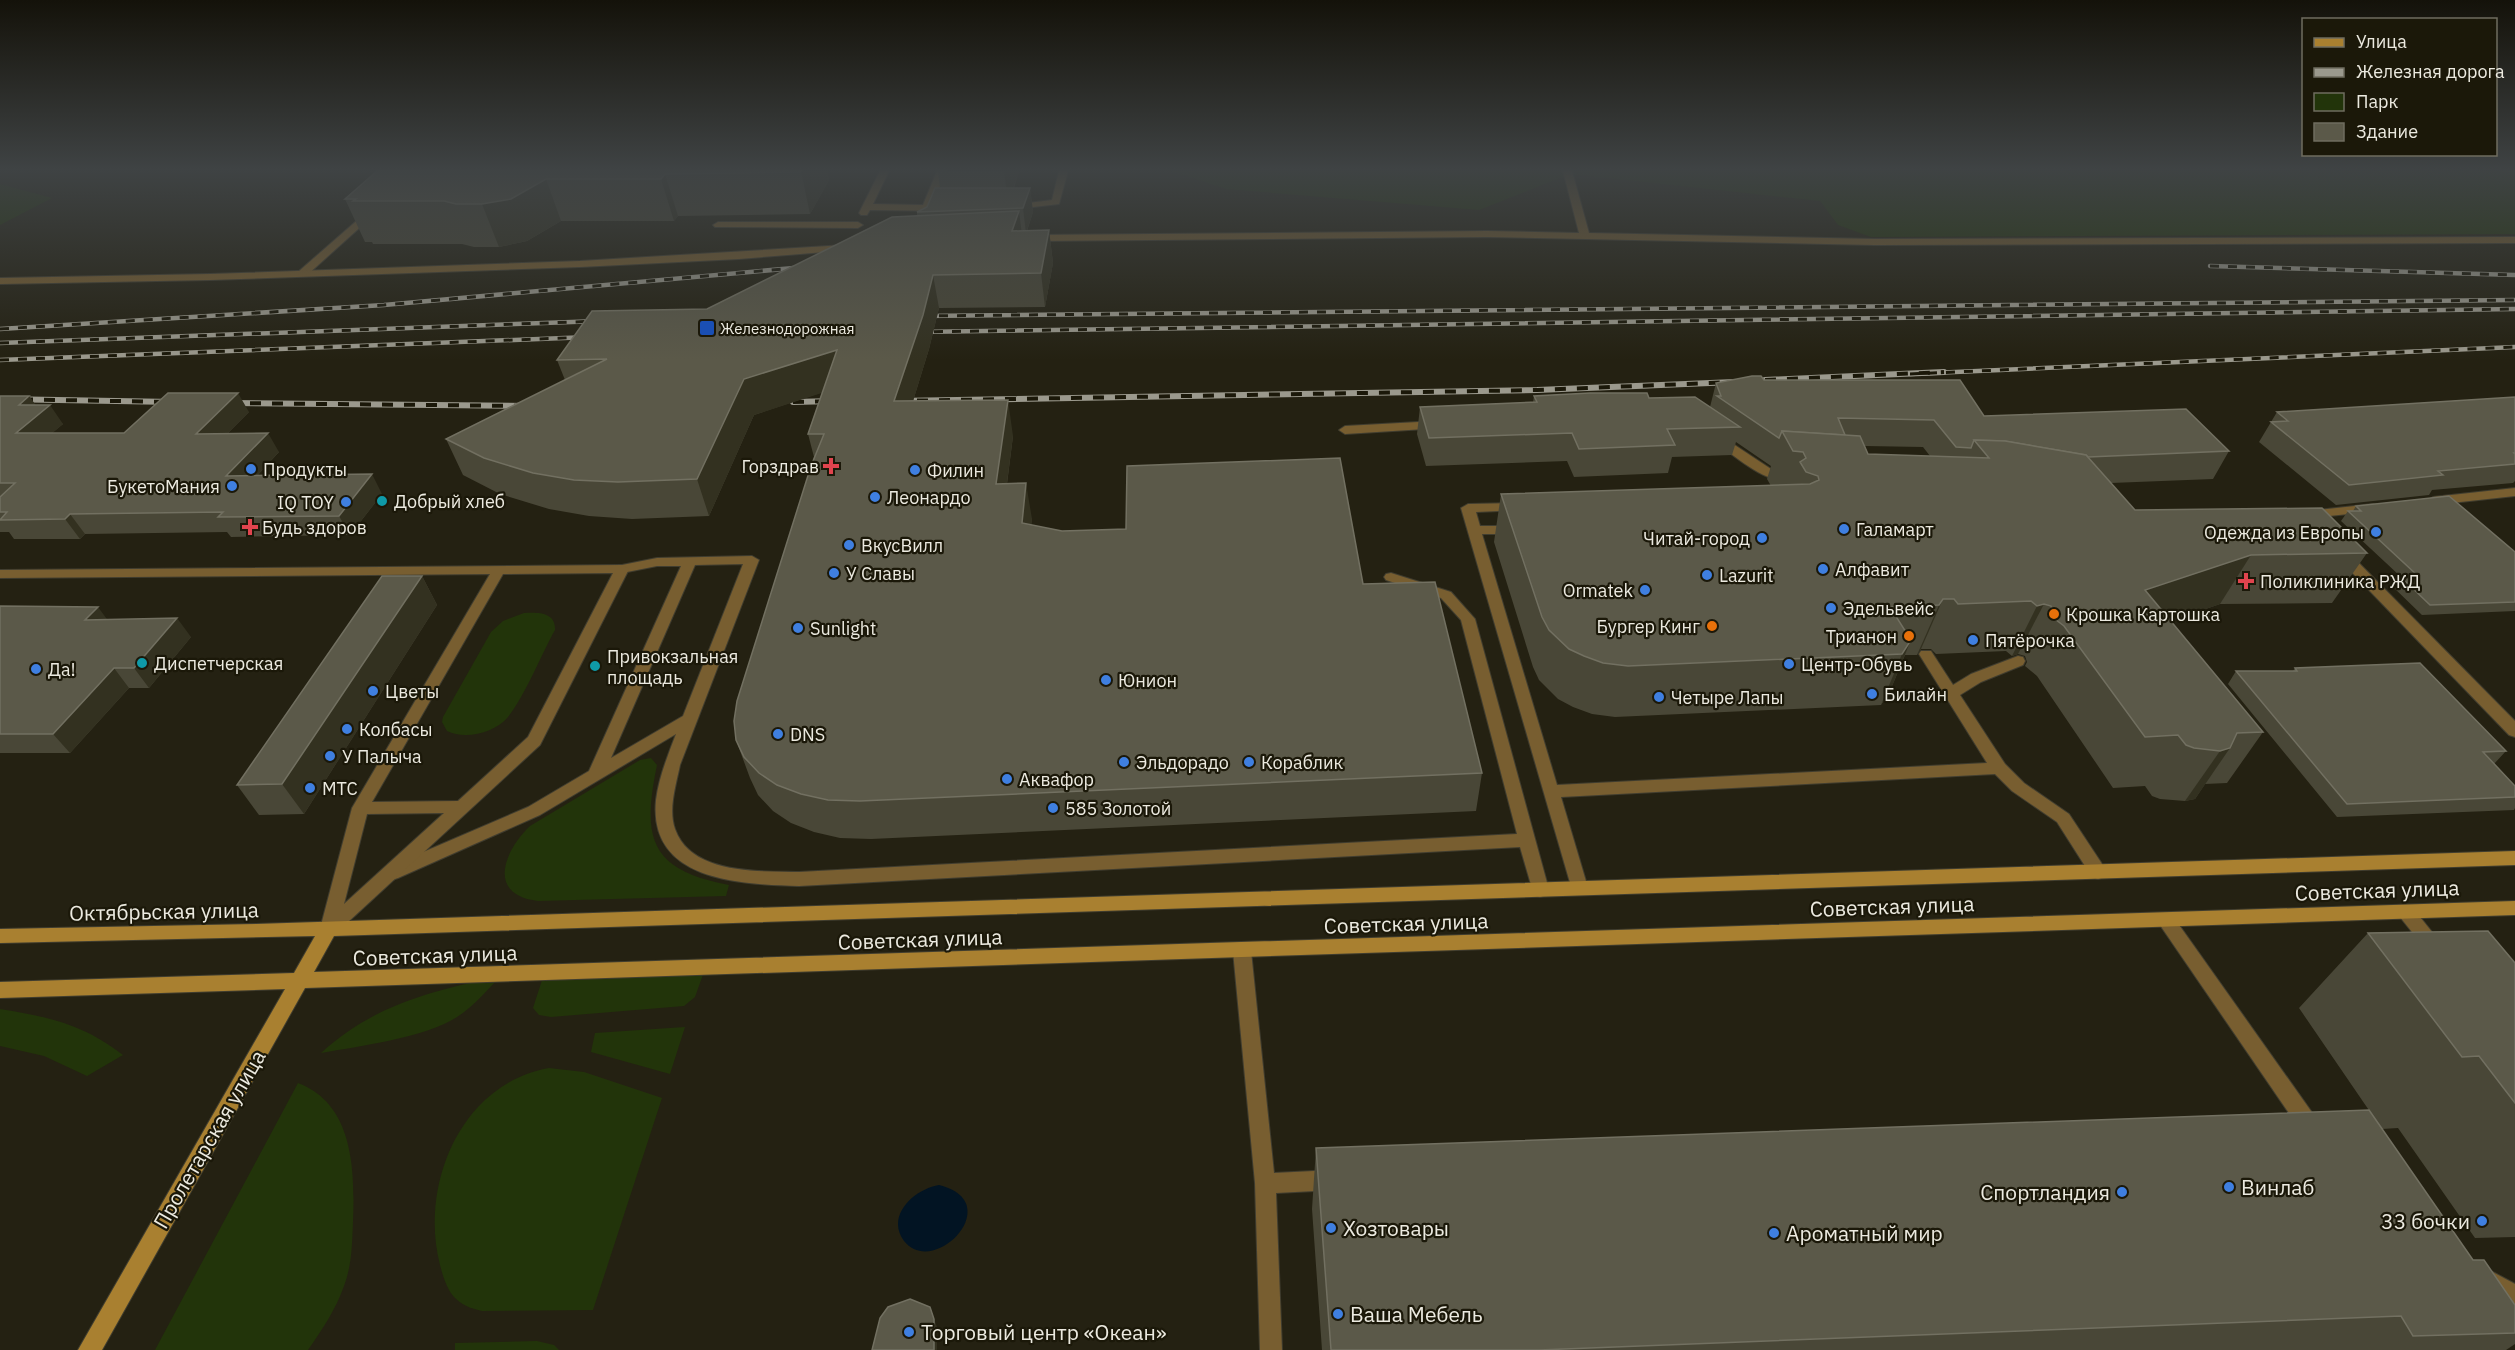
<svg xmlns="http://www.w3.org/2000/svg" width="2515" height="1350" font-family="'IBM Plex Sans',sans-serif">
<rect width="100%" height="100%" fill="#242112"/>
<g fill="#22340a">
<polygon points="1172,171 2515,171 2515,234 1871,237 1838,225 1820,201 1570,174 1479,210 1226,189"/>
<polygon points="0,184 52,198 0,225"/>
<path d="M524 613C538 612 556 612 555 630 541 655 525 696 508 717 495 733 465 740 447 731L442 722 443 717 491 632 503 621Z"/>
<path d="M651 758 657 765C642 838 649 870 729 885L726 896 538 901C487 895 503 852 530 826L640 760Z"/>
<polygon points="705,969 695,997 684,1006 551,1017 539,1015 533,1008 544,974"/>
<path d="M501 976C487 990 474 1006 457 1017 425 1038 359 1046 321 1053 375 1004 432 991 501 976Z"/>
<path d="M0 1009C49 1017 83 1024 123 1055L87 1076 44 1056 0 1046Z"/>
<polygon points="685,1027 670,1074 591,1052 595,1033"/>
<path d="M549 1068 584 1072 662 1098 593 1310 482 1311C454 1305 447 1292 440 1265 426 1211 440 1148 478 1107 498 1086 521 1073 549 1068Z"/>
<path d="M298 1083C354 1104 355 1171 353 1222 352 1244 352 1265 344 1286 336 1309 322 1330 308 1350H155Z"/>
<polygon points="537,1341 554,1345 559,1350 455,1350 455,1343"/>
</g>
<path fill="#021423" d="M939 1185C1008 1202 934 1279 904 1241 885 1215 915 1189 939 1185Z"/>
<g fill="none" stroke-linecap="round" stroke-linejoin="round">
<defs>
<g id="service">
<polygon points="880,171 889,171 873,204 923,205 937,171 946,171 933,205 945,205 950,208 945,211 870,210 867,215 861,215 859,213"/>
<polygon points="1059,171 1068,171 1059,204 1008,210 1008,206 1011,205 1052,200"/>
<polygon points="369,210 377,212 306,276 298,276 298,272"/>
<polygon points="718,222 858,222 863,225 858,228 715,227 713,225"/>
<polygon points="1437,421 1443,425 1441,428 1345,434 1339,430 1345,426"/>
<path d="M1718 434 1774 471 1787 472 1793 476C1775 493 1730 452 1714 441V435Z"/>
<polygon points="2515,488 2515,496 2433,505 2427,501 2433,497"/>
<polygon points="1517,503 1524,507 1522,510 1476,512 1480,526 1516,526 1523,530 1516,534 1482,534 1557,785 1987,763 1919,654 1921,651 1931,651 1953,685 1971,674 2018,656 2023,657 2025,661 2023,665 1981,682 1960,695 2005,764 2024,783 2069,814 2104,867 2107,872 2104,877 2098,879 2092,877 2057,822 2012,791 1995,774 1561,797 1588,888 1585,893 1579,895 1573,893 1461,508 1468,504"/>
<polygon points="2373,504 2378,505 2380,508 2378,511 2329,516 2325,531 2320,532 2313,528 2318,510"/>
<polygon points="2343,551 2348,552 2515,721 2515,737 2509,735 2338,558 2336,555 2338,552"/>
<path d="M752 556 759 560 680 765C676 785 668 809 675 829 691 875 760 871 799 872L1517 834 1461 620 1441 598 1386 580 1384 577 1386 574 1391 573 1451 592 1475 619 1549 890 1546 895 1540 897 1534 895 1520 847 799 886C741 884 648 882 656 800 659 777 668 755 676 734L540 815 398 878 392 880 386 878 383 873 386 868 528 807 589 771 681 566H657L622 573 617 572 615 569 617 566 657 558ZM743 564 683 716 611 758 695 565Z"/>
<polygon points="2406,905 2412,907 2440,942 2443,947 2440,952 2434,955 2428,952 2400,917 2397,912 2400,907"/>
<polygon points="2166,913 2172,915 2318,1121 2321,1128 2318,1135 2311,1137 2304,1135 2160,925 2157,920 2160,915"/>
<polygon points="1242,943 1248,946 1251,951 1274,1173 1334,1170 1341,1173 1344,1180 1341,1187 1334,1190 1276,1193 1282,1350 1260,1350 1255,1183 1233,951 1236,946"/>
<polygon points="2489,1270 2515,1284 2515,1307 2481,1289 2478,1281 2481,1273"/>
</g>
<g id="minor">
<polygon points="1563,171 1572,171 1589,233 1875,239 2515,237 2515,243 1875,245 1487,237 1031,241 1026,238 1031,235 1487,231 1579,233"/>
<polygon points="845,245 849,246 849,250 739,259 580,267 210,280 0,284 0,278 210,274 580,261"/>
</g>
<path id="tertiary" d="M622 565 629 569 540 745 335 934 329 936 323 934 320 929 352 808 490 574 0 578V570ZM613 573 528 737 458 801 372 802 503 574ZM444 813 344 904 367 814Z"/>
<polygon id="secondary" points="2515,851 2515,865 334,936 314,972 2515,901 2515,915 305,988 102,1350 78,1350 285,989 0,998 0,982 294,973 315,936 0,943 0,929 256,924"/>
</defs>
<use href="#service" stroke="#403d2f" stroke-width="2"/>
<use href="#minor" stroke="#403d2f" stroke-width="2"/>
<use href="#tertiary" stroke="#403d2f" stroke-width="2"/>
<use href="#secondary" stroke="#403d2f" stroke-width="2"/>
<use href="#service" fill="#785e30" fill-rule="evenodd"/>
<use href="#minor" fill="#785e30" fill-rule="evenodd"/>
<use href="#tertiary" fill="#785e30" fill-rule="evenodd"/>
<use href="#secondary" fill="#a98030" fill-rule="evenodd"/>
<defs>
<g id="rail-far1">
<polyline points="2210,266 2515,275"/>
<polyline points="921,316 2515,300"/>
<polyline points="0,329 384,305 805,267"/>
<polyline points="916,332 2515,309"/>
<polyline points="0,343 600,321"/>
<polyline points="0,360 589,337"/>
<polyline points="1910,374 2515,347"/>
</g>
<g id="rail">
<polyline points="1765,380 1944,372"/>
<polyline points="0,399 174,402"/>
<polyline points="895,401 1537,390 1735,382"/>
<polyline points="793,402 835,401"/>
<polyline points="228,403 528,406"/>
</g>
</defs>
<use href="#rail-far1" stroke="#9b998d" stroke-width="4.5"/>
<use href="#rail" stroke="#9b998d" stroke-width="6"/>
<use href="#rail-far1" stroke="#1b1809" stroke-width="3" stroke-dasharray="9" stroke-linecap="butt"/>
<use href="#rail" stroke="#1b1809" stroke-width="4" stroke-dasharray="11" stroke-linecap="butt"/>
</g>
<g fill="#494737" fill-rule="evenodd">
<polygon points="377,171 827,171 829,180 810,214 678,216 674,221 561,221 527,241 499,247 474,247 462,244 373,244 372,242 365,242 345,199"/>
<polygon points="938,171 1019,171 1014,188 1030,188 1033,212 1027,231 1049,230 1053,263 1045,307 939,308 929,349 913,401 1013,436 1007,484 1032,519 1031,525 1062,531 1363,584 1482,773 1476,811 871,839 840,838 814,832 791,823 773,811 758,795 750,778 736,740 814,457 808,434 823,392 754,415 709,516 632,519 589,516 549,509 500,494 463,475 446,439 565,380 557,360 707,309 917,216 917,212 927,207 940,188"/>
<path d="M1764 380 1984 416 2229 451 2213 479 2111 483 2135 510 2367 553 2332 603 2220 604 2171 621 2263 732 2227 783 2205 784 2195 799 2185 801 2160 799 2152 796 2145 786 2113 788 2037 676 2025 666 2027 662 2025 656 2018 654 2012 656 2006 651 1936 654 1931 649H1921L1917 655H1905L1890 691 1881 705 1615 717 1592 714 1573 707 1558 699 1539 680 1533 667 1494 542 1501 494 1771 486 1767 479 1771 466 1736 442 1732 455 1672 457 1668 473 1574 477 1567 461 1426 466 1417 434 1420 407 1533 402 1534 396 1649 398 1710 407 1716 383ZM1865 446 1923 447 1930 456 1868 454Z"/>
<polygon points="0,396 29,396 35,405 63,424 52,433 124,433 249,412 227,434 279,452 257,476 382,494 350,535 231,537 227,532 85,534 80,539 14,539 9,532 0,532"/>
<polygon points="2515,397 2515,481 2513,483 2432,490 2429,495 2336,505 2259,442 2277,412"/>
<polygon points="2356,506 2515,552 2515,611 2422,615 2392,586 2400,576 2341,521 2348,511 2353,511"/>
<polygon points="422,576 437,605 304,814 259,815 237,785"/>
<polygon points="0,606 107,619 191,637 149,688 129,688 70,753 0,753"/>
<polygon points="2295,668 2506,751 2494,764 2515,786 2515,808 2514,810 2337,817 2228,684 2236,671 2293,671"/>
<polygon points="2368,933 2515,963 2515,1237 2475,1238 2398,1128 2382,1129 2473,1260 2515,1305 2515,1344 2506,1350 1322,1350 1312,1209 1316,1148 2377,1122 2299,1008"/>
</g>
<g fill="#333120">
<polygon points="801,171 827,171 829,180 810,214"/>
<polygon points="1004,171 1019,171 1008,203"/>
<polygon points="665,174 678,216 674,221 661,179"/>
<polygon points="546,179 561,221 527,241 499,247 482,204"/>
<polygon points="1030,188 1033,212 1026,233 1023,208"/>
<polygon points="1019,211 1023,243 1012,231"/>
<polygon points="1049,230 1053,263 1045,307 1041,273"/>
<polygon points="933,275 939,308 929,349 902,437 894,401"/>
<polygon points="837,350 846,385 754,415 709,516 697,479 744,379"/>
<polygon points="238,393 249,412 208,453 196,434"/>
<polygon points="29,396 41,412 50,405 63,424 30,452 16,433 19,405"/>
<polygon points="1008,400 1013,436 1002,521 996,484"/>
<polygon points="268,433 279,452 238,496 226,476"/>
<polygon points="372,474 382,494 350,535 339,516"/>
<polygon points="1026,483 1032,519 1028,560 1022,523"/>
<polygon points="70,514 85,534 80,539 65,519"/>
<polygon points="2251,555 2220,604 2117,640 2145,590"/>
<polygon points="422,576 437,605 304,814 282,784"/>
<polygon points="1943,599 1921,649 1917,655 1939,605"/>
<polygon points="2044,604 2018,654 2012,656 2037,606"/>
<polygon points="98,607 112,626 85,620"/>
<polygon points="177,618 191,637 149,688 134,668"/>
<polygon points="1911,640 1890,691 1881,705 1902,654"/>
<polygon points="114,668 129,688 70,753 53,734"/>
<polygon points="2230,748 2195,799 2185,801 2220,751"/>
<polygon points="934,1319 937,1327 937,1350 934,1350"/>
</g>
<g fill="#5b5949" stroke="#727061" stroke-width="1.5">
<polygon points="377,171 801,171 800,172 665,174 661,179 546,179 511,199 482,204 456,204 444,201 353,201 356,199 345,199"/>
<polygon points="935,188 1030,188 1023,208 917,212 927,207"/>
<polygon points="1019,211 1012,231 1049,230 1041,273 933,275 923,315 894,401 1008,400 996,484 1026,483 1022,523 1062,531 1126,529 1127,466 1340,458 1363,584 1435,582 1482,773 860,801 828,800 801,794 777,785 759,773 744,757 736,740 734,721 737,701 811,466 824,434 808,434 837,350 744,379 697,479 618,482 574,480 533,473 484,458 446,439 607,359 557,360 592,311 707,309 892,217"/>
<polygon points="1752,376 1761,376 1764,380 1960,380 1984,416 2186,409 2229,451 2088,457 2086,455 2005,441 1974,440 1971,448 1956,447 1934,420 1838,418 1845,435 1782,431 1779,438 1717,396 1721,396 1716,383"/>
<polygon points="168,393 238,393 196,434 268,433 226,476 372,474 339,516 218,517 223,512 70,514 65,519 0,520 7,512 0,512 0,497 15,483 0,483 0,396 29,396 19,405 50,405 16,433 124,433"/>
<polygon points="1590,393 1647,393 1649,398 1695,397 1740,427 1667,429 1675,445 1579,449 1572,433 1429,438 1420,407 1537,402 1534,396"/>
<polygon points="2515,397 2515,453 2514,453 2515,454 2515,464 2438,471 2443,475 2349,485 2271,422 2288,421 2277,412"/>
<polygon points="1782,431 1860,436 1868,454 1989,458 1974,440 2005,441 2086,455 2135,510 2322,508 2367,553 2251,555 2145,590 2263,732 2237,733 2230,748 2220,751 2194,748 2186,745 2178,735 2145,737 2064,626 2051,616 2053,612 2051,606 2044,604 2037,606 2031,601 1958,604 1954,599 1943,599 1939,605 1890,607 1911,640 1902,654 1628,666 1603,663 1584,656 1569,649 1549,630 1542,617 1501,494 1810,484 1819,480 1818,476 1806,472 1800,462 1806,458 1803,452 1793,451"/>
<polygon points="2449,496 2515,552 2515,602 2430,605 2400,576 2418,576 2348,511 2361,511 2356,506"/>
<polygon points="382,576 422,576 282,784 237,785"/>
<polygon points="0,606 98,607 85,620 177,618 134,668 114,668 53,734 0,734"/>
<polygon points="2420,663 2506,751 2483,752 2515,786 2515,797 2347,804 2236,671 2297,671 2295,668"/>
<polygon points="2488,931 2515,963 2515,1103 2479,1056 2462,1057 2368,933"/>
<polygon points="2369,1110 2473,1260 2484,1260 2515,1305 2515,1333 2413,1336 2401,1316 1539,1350 1331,1350 1316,1148"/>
<polygon points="910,1299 930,1307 934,1319 934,1350 872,1350 880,1318 888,1307"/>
</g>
<linearGradient id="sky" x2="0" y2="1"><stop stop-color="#14120a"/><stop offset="0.47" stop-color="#3f4344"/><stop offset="1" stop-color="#3f4344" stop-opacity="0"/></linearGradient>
<rect width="2515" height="360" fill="url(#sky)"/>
<rect fill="#1a4fb4" stroke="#1b1809" stroke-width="2" x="699" y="320" width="16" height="16" rx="3"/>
<g fill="#e0444e" stroke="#1b1809" stroke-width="2">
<path d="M828 457h6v6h6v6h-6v6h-6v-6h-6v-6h6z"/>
<path d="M247 518h6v6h6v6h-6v6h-6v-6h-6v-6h6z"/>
<path d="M2243 572h6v6h6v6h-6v6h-6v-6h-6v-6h6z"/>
</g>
<g fill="#3f7fe0" stroke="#1b1809" stroke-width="2">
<circle cx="251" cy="469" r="6"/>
<circle cx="915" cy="470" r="6"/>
<circle cx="232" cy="486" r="6"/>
<circle cx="875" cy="497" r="6"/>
<circle cx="346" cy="502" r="6"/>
<circle cx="1844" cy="529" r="6"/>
<circle cx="2376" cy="532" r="6"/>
<circle cx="1762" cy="538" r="6"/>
<circle cx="849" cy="545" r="6"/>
<circle cx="1823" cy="569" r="6"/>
<circle cx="834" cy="573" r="6"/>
<circle cx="1707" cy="575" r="6"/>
<circle cx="1645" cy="590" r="6"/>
<circle cx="1831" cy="608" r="6"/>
<circle cx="798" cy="628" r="6"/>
<circle cx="1973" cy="640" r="6"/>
<circle cx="1789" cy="664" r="6"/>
<circle cx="36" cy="669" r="6"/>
<circle cx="1106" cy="680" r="6"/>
<circle cx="373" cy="691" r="6"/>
<circle cx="1872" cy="694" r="6"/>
<circle cx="1659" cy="697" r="6"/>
<circle cx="347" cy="729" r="6"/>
<circle cx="778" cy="734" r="6"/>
<circle cx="330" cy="756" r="6"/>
<circle cx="1124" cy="762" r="6"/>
<circle cx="1249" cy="762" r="6"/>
<circle cx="1007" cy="779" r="6"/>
<circle cx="310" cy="788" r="6"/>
<circle cx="1053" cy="808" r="6"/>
<circle cx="2229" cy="1187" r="6"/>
<circle cx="2122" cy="1192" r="6"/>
<circle cx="2482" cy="1221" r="6"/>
<circle cx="1331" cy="1228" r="6"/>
<circle cx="1774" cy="1233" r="6"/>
<circle cx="1338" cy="1314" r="6"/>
<circle cx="909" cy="1332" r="6"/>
</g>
<g fill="#0f9aa8" stroke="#1b1809" stroke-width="2">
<circle cx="382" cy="501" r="6"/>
<circle cx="142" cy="663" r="6"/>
<circle cx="595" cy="666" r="6"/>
</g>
<g fill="#e8710a" stroke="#1b1809" stroke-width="2">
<circle cx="2054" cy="614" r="6"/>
<circle cx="1712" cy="626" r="6"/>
<circle cx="1909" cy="636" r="6"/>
</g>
<g text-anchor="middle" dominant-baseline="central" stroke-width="4.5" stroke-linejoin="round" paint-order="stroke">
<g font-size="15" fill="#eceae0" stroke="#1b1809" text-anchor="start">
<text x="720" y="328">Железнодорожная</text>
</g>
<g font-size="18" fill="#eceae0" stroke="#1b1809" text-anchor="start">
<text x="819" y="466" text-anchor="end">Горздрав</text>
<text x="263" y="469">Продукты</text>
<text x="927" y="470">Филин</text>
<text x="220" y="486" text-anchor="end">БукетоМания</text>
<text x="887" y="497">Леонардо</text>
<text x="394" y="501">Добрый хлеб</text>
<text x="334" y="502" text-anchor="end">IQ TOY</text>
<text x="262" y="527">Будь здоров</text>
<text x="1856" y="529">Галамарт</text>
<text x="2364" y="532" text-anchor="end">Одежда из Европы</text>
<text x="1750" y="538" text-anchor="end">Читай-город</text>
<text x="861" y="545">ВкусВилл</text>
<text x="1835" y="569">Алфавит</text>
<text x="846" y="573">У Славы</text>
<text x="1719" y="575">Lazurit</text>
<text x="2260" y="581">Поликлиника РЖД</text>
<text x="1633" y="590" text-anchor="end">Ormatek</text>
<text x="1843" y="608">Эдельвейс</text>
<text x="2066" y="614">Крошка Картошка</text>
<text x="1700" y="626" text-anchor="end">Бургер Кинг</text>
<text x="810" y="628">Sunlight</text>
<text x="1897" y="636" text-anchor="end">Трианон</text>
<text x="1985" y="640">Пятёрочка</text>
<text x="607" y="656">Привокзальная<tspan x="607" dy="21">площадь</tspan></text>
<text x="154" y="663">Диспетчерская</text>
<text x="1801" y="664">Центр-Обувь</text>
<text x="48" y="669">Да!</text>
<text x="1118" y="680">Юнион</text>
<text x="385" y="691">Цветы</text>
<text x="1884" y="694">Билайн</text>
<text x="1671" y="697">Четыре Лапы</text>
<text x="359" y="729">Колбасы</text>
<text x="790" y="734">DNS</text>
<text x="342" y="756">У Палыча</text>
<text x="1136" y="762">Эльдорадо</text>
<text x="1261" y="762">Кораблик</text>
<text x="1019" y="779">Аквафор</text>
<text x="322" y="788">МТС</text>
<text x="1065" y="808">585 Золотой</text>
</g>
<g font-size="21" fill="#eceae0" stroke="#1b1809">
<text transform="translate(2377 890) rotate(-2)">Советская улица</text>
<text transform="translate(1892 906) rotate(-2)">Советская улица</text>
<text transform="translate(164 911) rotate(-1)">Октябрьская улица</text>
<text transform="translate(1406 923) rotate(-2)">Советская улица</text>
<text transform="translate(920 939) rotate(-2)">Советская улица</text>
<text transform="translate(435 955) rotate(-2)">Советская улица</text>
<text transform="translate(209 1139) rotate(-60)">Пролетарская улица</text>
</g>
<g font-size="21" fill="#eceae0" stroke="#1b1809" text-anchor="start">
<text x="2241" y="1187">Винлаб</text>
<text x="2110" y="1192" text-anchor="end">Спортландия</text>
<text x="2470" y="1221" text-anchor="end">33 бочки</text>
<text x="1343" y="1228">Хозтовары</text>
<text x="1786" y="1233">Ароматный мир</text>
<text x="1350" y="1314">Ваша Мебель</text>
<text x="921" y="1332">Торговый центр «Океан»</text>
</g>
</g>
<rect x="2302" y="18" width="195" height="138" fill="#1b1809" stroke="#6f6c5f" stroke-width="1.5"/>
<rect x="2314" y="38" width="30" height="9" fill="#a98030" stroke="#6f6c5f" stroke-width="1.5"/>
<text x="2356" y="48" font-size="18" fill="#eceae0">Улица</text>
<rect x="2314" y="68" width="30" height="9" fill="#9b998d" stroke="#6f6c5f" stroke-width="1.5"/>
<text x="2356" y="78" font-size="18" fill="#eceae0">Железная дорога</text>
<rect x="2314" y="93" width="30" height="18" fill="#22340a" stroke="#6f6c5f" stroke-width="1.5"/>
<text x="2356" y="108" font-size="18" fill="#eceae0">Парк</text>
<rect x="2314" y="123" width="30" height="18" fill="#5b5949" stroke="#6f6c5f" stroke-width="1.5"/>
<text x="2356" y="138" font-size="18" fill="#eceae0">Здание</text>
</svg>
